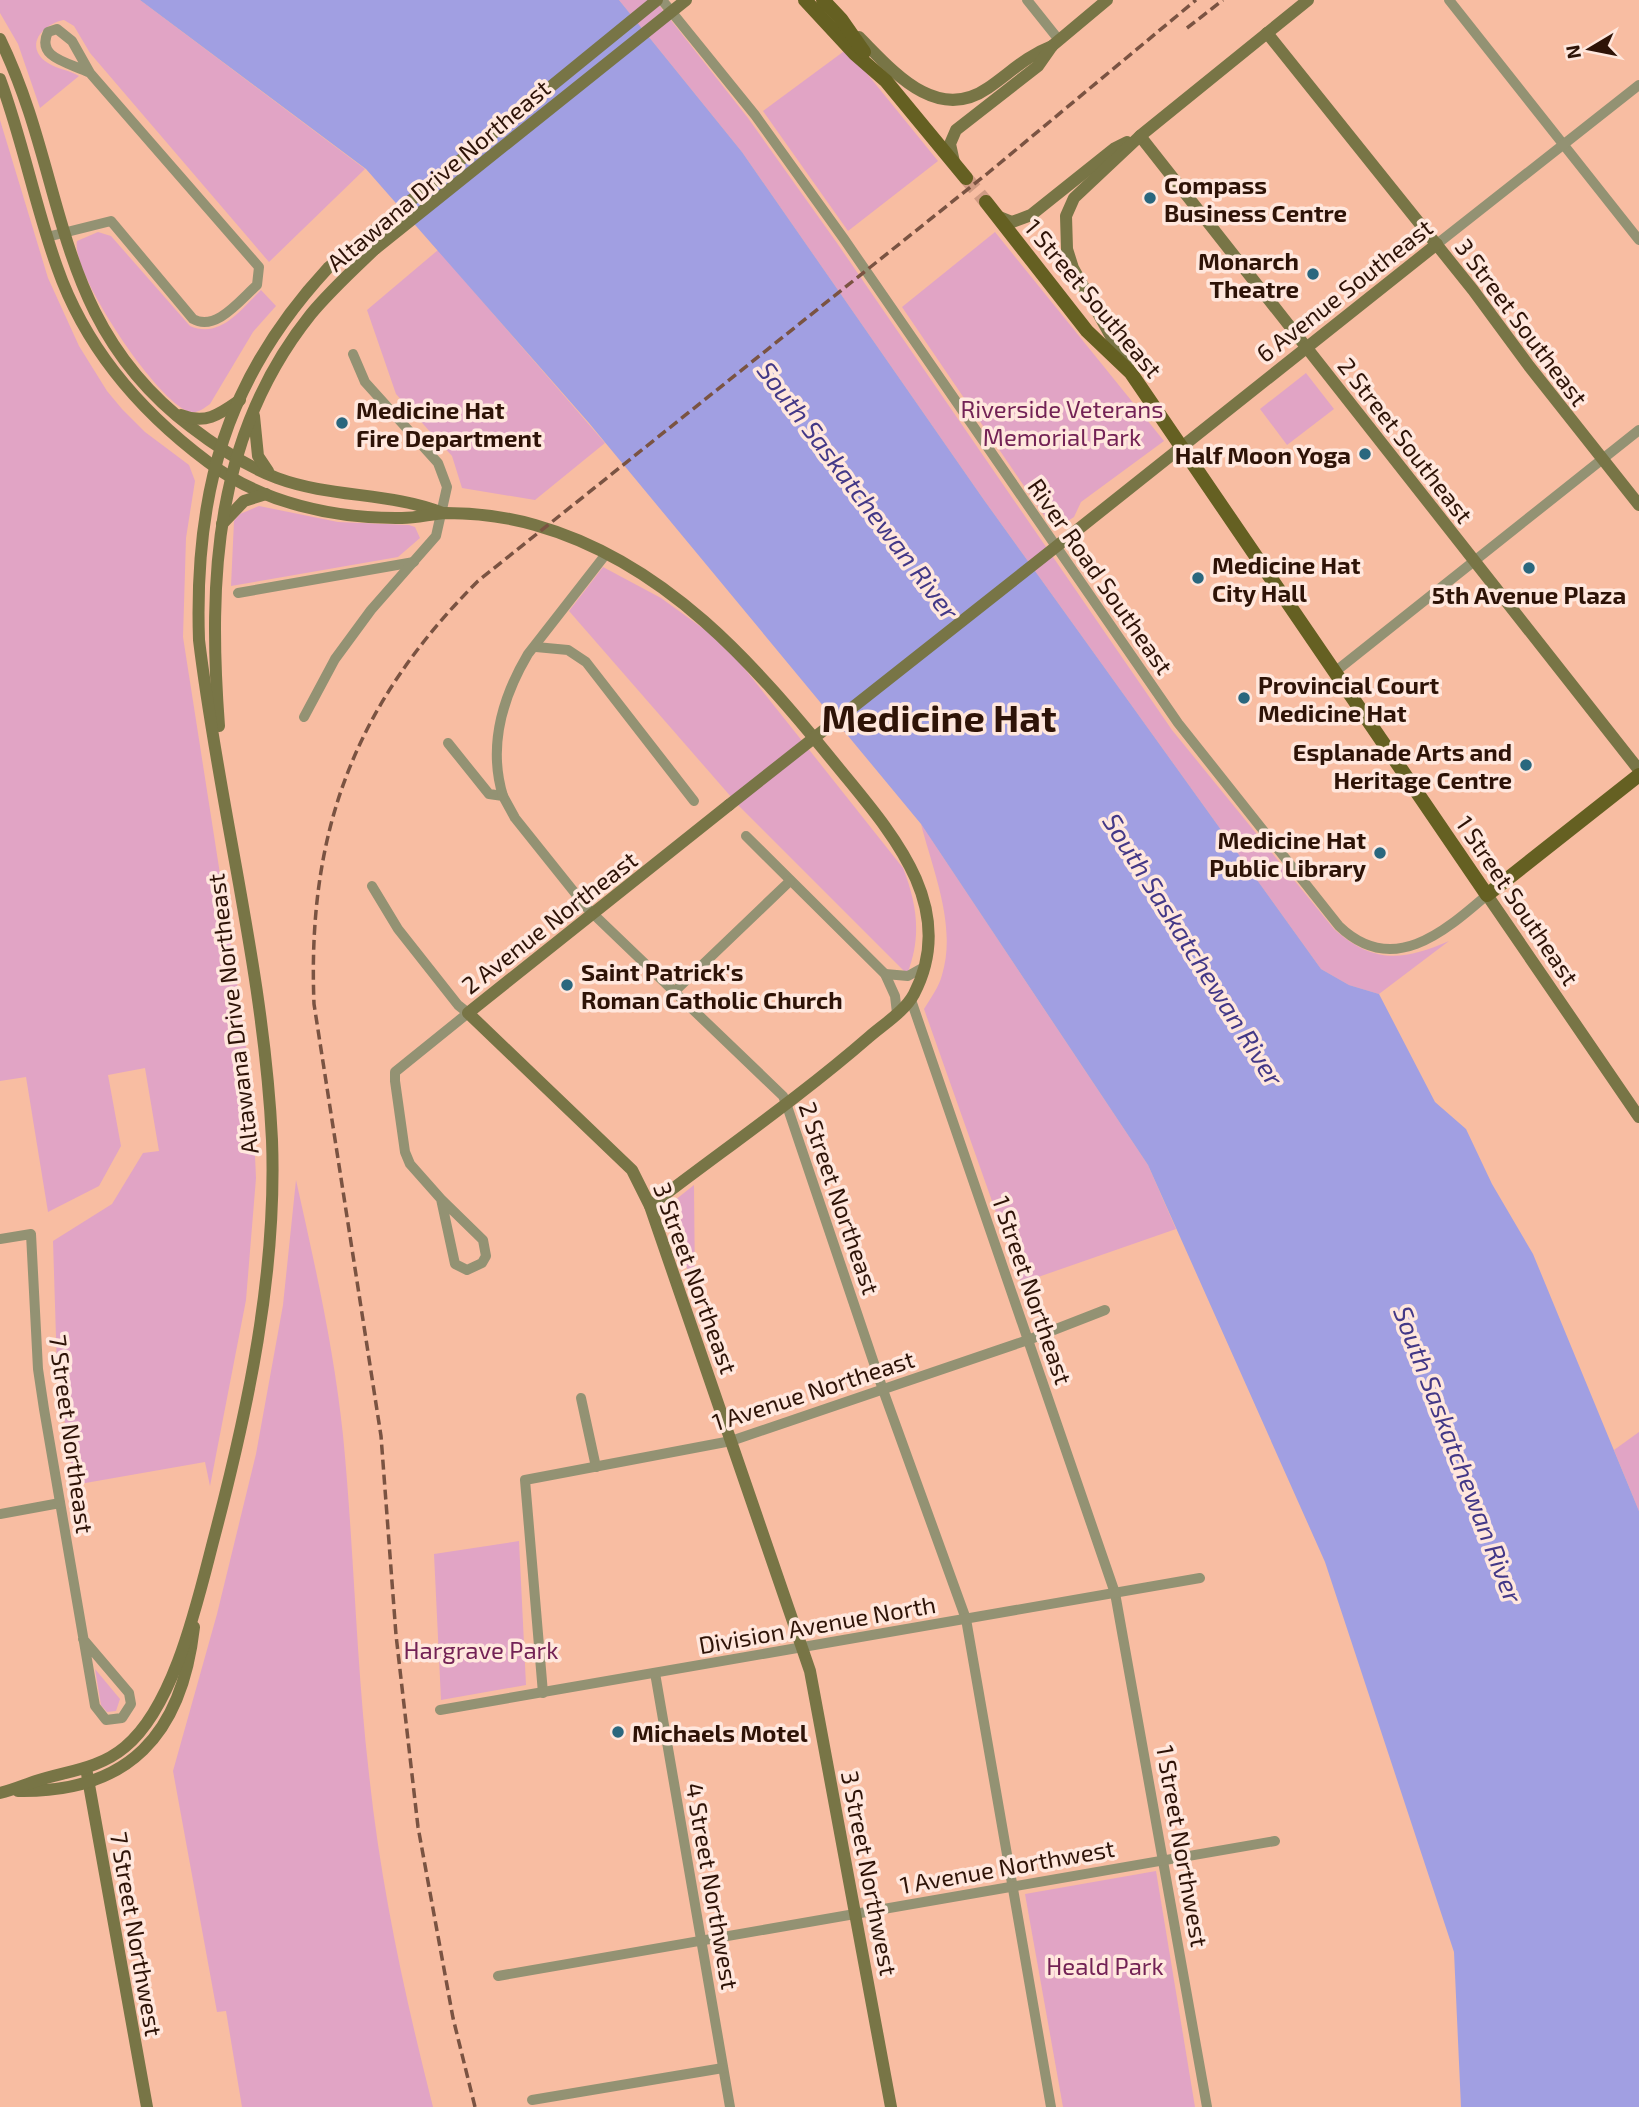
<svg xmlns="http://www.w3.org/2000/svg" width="1639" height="2107" font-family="'Exo 2',sans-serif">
<rect width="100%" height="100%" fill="#f8bda2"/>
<g fill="#e1a4c5">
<path d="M0 0H140L365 169 269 262 90 53 74 26 64 20C42 24 23 47 48 63 57 69 69 70 79 76L40 108 18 44 0 13Z"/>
<path d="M619 0H655L748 118 837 243 1172 730 1334 929C1373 964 1403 961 1449 941L1379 994 1349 985 1321 969 984 500 742 152Z"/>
<polygon points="847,49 938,161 848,231 763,111"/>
<polygon points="0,120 48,278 79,346 107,391 122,409 145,432 189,465 195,481 186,538 183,637 240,1002 252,1090 256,1178 246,1300 210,1486 205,1462 74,1485 57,1369 53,1241 112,1204 143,1153 159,1151 145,1068 108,1075 121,1146 99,1186 48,1212 26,1077 0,1081"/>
<path d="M98 232 111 236 190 326C221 339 241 309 261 290L276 306 253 332 210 404C204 408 199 413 191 412 160 407 70 272 77 241Z"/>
<polygon points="995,232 1164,441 1081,502 1074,517 1054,530 902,307"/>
<polygon points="438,250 605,443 535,500 462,488 452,456 396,394 367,310"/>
<polygon points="1306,373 1334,409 1287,445 1260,409"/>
<polygon points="259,506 338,522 409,525 415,527 420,538 398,557 231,586 234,521 240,514"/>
<path d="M603 567 661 598 708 632 741 664 903 868C917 904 922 937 907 974L739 806 569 611Z"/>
<path d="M921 824 1148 1165 1176 1229 1021 1283 924 1009C930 999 939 987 942 975 957 926 933 871 921 824Z"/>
<path d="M296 1180C315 1265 334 1349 343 1435 354 1548 356 1661 369 1774 381 1887 405 1997 433 2107H242L226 2011 217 2012 173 1771 217 1614 256 1454 283 1305Z"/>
<polygon points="694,1185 695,1290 665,1208"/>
<polygon points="1639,1432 1639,1511 1614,1450"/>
<polygon points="519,1541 526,1685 441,1700 434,1554"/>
<polygon points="95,1669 120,1699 116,1711 107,1712 101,1705"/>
<polygon points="1156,1871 1195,2107 1063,2107 1025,1894"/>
</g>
<polygon fill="#a19fe2" points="140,0 619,0 742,152 984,500 1321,969 1349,985 1379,994 1435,1102 1466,1129 1492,1184 1533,1254 1639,1511 1639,2107 1461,2107 1454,1952 1325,1562 1148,1165 921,824 589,423 366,169"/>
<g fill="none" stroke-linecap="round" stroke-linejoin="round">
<polyline stroke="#d09b83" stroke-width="14" stroke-dasharray="14 7" stroke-linecap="butt" points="966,178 986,202"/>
<g stroke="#939273" stroke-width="10">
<path d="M662 0 755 115 844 239 1178 723 1339 926C1392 977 1443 933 1487 895"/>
<polyline points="1027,0 1059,40"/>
<polyline points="1449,0 1639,240"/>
<path d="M47 237 111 221 193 319C216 332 240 300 257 285L259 267 90 73 72 41 57 29 48 32C35 59 72 63 90 73"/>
<polyline points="1437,244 1639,85"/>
<polyline points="238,593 414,562"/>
<polyline points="536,647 568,650 586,662 694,801"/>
<polyline points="1336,671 1639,430"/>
<polyline points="304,717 335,659 371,610 436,536 447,487 438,463 365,382 353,354"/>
<polyline points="448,743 489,794 503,796 515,818 587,908 783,1096 786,1103 883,1390 966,1619 1051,2107"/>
<path d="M503 796C488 747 502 698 528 654L606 554"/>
<polyline points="746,836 885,974 895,996 897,1013"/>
<polyline points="372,886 398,929 458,1005 468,1013 395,1072 395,1081 405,1152 410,1164 441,1199 455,1264 467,1270 482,1263 486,1256 483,1240 441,1199"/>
<polyline points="885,974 908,976 924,967"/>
<polyline points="674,992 790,881"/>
<polyline points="911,1000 1115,1593 1207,2107"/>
<polyline points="0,1239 31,1234 38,1369 44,1409 95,1706 106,1720 122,1718 131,1704 129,1693 83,1639"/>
<polyline points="581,1398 596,1467"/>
<polyline points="0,1514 60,1503"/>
<polyline points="655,1673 730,2107"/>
<polyline points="543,1693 525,1480 731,1441 1028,1340 1105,1310"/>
<polyline points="440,1710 1200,1578"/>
<polyline points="498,1976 1275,1841"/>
<polyline points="532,2100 723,2068"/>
</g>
<g stroke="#787546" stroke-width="12">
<polyline points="1267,33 1473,290 1529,366 1639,505"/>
<path d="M859 37C892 70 936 124 988 88 1010 73 1026 56 1052 46"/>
<path d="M0 39C69 181 50 320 191 427 217 447 246 466 277 478 331 498 390 492 443 513"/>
<path d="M0 79C23 141 35 206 57 267 85 347 141 412 208 462 262 503 335 519 402 518 417 518 431 514 446 513 475 513 507 517 535 525 666 562 754 664 837 766 889 830 960 906 914 994 905 1011 884 1024 869 1037 800 1097 723 1150 650 1206"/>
<polyline points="1140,136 1639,770"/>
<polyline points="954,162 950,144 956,130 1038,66 1052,46 1107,0"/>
<polyline points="997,216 1012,222 1031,215 1115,148 1127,142"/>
<polyline points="1128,367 1073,268 1067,249 1066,216 1074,198 1140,136 1308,0"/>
<path d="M181 415C206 425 220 414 240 400"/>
<polyline points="254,416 258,456 268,471"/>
<polyline points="222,524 244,501 266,494"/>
<polyline points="1076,531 1437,244"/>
<path d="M219 726C208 579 214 435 311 314 330 291 353 270 375 249"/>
<polyline points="729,805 468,1013 632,1170 650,1206 810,1671 891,2107"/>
<polyline points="1487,895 1639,1117"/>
<polyline points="86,1768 147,2107"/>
<path d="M18 1791C129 1793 182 1734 194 1627"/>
<path d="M0 1793C13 1790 24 1785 36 1781 67 1771 99 1769 125 1747 175 1706 198 1599 214 1538 248 1409 277 1274 272 1140 264 971 219 807 199 640 194 492 226 378 328 268L657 0"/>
</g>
<g stroke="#656022" stroke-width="14">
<polyline points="805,0 855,54 886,81 966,178"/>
<polyline points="823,0 841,19 864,52"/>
<polyline points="986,202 1087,331 1131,373 1487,895 1639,775"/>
</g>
<g stroke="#7a5342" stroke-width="3.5" stroke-dasharray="10 5" stroke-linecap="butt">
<polyline points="1187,28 1223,0"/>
<path d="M475 2107 453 2018 418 1827 396 1635 381 1436 314 1004C307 831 355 704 478 581L988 173 1196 0"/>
</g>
<g stroke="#787546" stroke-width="12">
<polyline points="375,249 686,0"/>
<polyline points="729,805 1076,531"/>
</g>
</g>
<g fill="#2a677e" stroke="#ffe7dd" stroke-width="2.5">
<circle cx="1150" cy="198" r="7"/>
<circle cx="1313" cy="274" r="7"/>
<circle cx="342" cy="423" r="7"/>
<circle cx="1365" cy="454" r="7"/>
<circle cx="1529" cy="568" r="7"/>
<circle cx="1198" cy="578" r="7"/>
<circle cx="1244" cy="698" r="7"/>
<circle cx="1526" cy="765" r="7"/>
<circle cx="1380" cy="853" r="7"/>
<circle cx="567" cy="985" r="7"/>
<circle cx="618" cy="1732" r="7"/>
</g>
<g text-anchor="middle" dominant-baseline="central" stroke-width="7" stroke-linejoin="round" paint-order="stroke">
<g font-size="24" fill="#2e1307" stroke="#ffe7dd">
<text transform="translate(438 175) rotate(-40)">Altawana Drive Northeast</text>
<text transform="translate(1344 290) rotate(-38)">6 Avenue Southeast</text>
<text transform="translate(1094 298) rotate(50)">1 Street Southeast</text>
<text transform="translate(1522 322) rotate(53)">3 Street Southeast</text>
<text transform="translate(1406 440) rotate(52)">2 Street Southeast</text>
<text transform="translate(1101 576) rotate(55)">River Road Southeast</text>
<text transform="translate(1518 900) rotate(56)">1 Street Southeast</text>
<text transform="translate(549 922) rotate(-38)">2 Avenue Northeast</text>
<text transform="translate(232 1014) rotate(-97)">Altawana Drive Northeast</text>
<text transform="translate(840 1198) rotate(71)">2 Street Northeast</text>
<text transform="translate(696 1278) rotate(70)">3 Street Northeast</text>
<text transform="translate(1033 1290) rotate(71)">1 Street Northeast</text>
<text transform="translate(813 1390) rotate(-18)">1 Avenue Northeast</text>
<text transform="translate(72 1434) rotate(82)">7 Street Northeast</text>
<text transform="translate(817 1624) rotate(-10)">Division Avenue North</text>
<text transform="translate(1183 1846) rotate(80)">1 Street Northwest</text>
<text transform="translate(1007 1866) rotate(-10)">1 Avenue Northwest</text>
<text transform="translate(870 1873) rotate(79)">3 Street Northwest</text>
<text transform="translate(713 1886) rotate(80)">4 Street Northwest</text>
<text transform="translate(137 1934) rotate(80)">7 Street Northwest</text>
</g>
<g font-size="24" font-weight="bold" fill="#2e1307" stroke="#ffe7dd" text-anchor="start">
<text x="1164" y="184">Compass<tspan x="1164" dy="28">Business Centre</tspan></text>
<text x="1299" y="260" text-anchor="end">Monarch<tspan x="1299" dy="28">Theatre</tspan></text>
<text x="356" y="409">Medicine Hat<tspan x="356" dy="28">Fire Department</tspan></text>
<text x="1351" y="454" text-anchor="end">Half Moon Yoga</text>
<text x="1212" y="564">Medicine Hat<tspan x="1212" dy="28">City Hall</tspan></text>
<text x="1529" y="594" text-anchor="middle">5th Avenue Plaza</text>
<text x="1258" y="684">Provincial Court<tspan x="1258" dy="28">Medicine Hat</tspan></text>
<text x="1512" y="751" text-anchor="end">Esplanade Arts and<tspan x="1512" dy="28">Heritage Centre</tspan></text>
<text x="1366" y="839" text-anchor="end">Medicine Hat<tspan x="1366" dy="28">Public Library</tspan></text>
<text x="581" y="971">Saint Patrick's<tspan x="581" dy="28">Roman Catholic Church</tspan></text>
<text x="632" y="1732">Michaels Motel</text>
</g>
<g font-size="24" fill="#732255" stroke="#ffe7dd">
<text x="1062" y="408">Riverside Veterans<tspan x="1062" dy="28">Memorial Park</tspan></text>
<text x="481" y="1649">Hargrave Park</text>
<text x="1105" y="1965">Heald Park</text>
</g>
<g font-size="26" font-style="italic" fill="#433887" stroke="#ffe7dd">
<text transform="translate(859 490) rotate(53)">South Saskatchewan River</text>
<text transform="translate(1194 949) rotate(58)">South Saskatchewan River</text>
<text transform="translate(1459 1454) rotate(69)">South Saskatchewan River</text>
</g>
<g font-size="38" font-weight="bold" fill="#2e1307" stroke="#ffe7dd">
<text x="939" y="717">Medicine Hat</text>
</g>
</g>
<g transform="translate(1590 49) rotate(260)" stroke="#ffe7dd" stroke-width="5" paint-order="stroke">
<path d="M0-5L12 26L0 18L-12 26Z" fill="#2e1307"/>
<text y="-10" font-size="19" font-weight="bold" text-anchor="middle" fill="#2e1307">N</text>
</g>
</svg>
